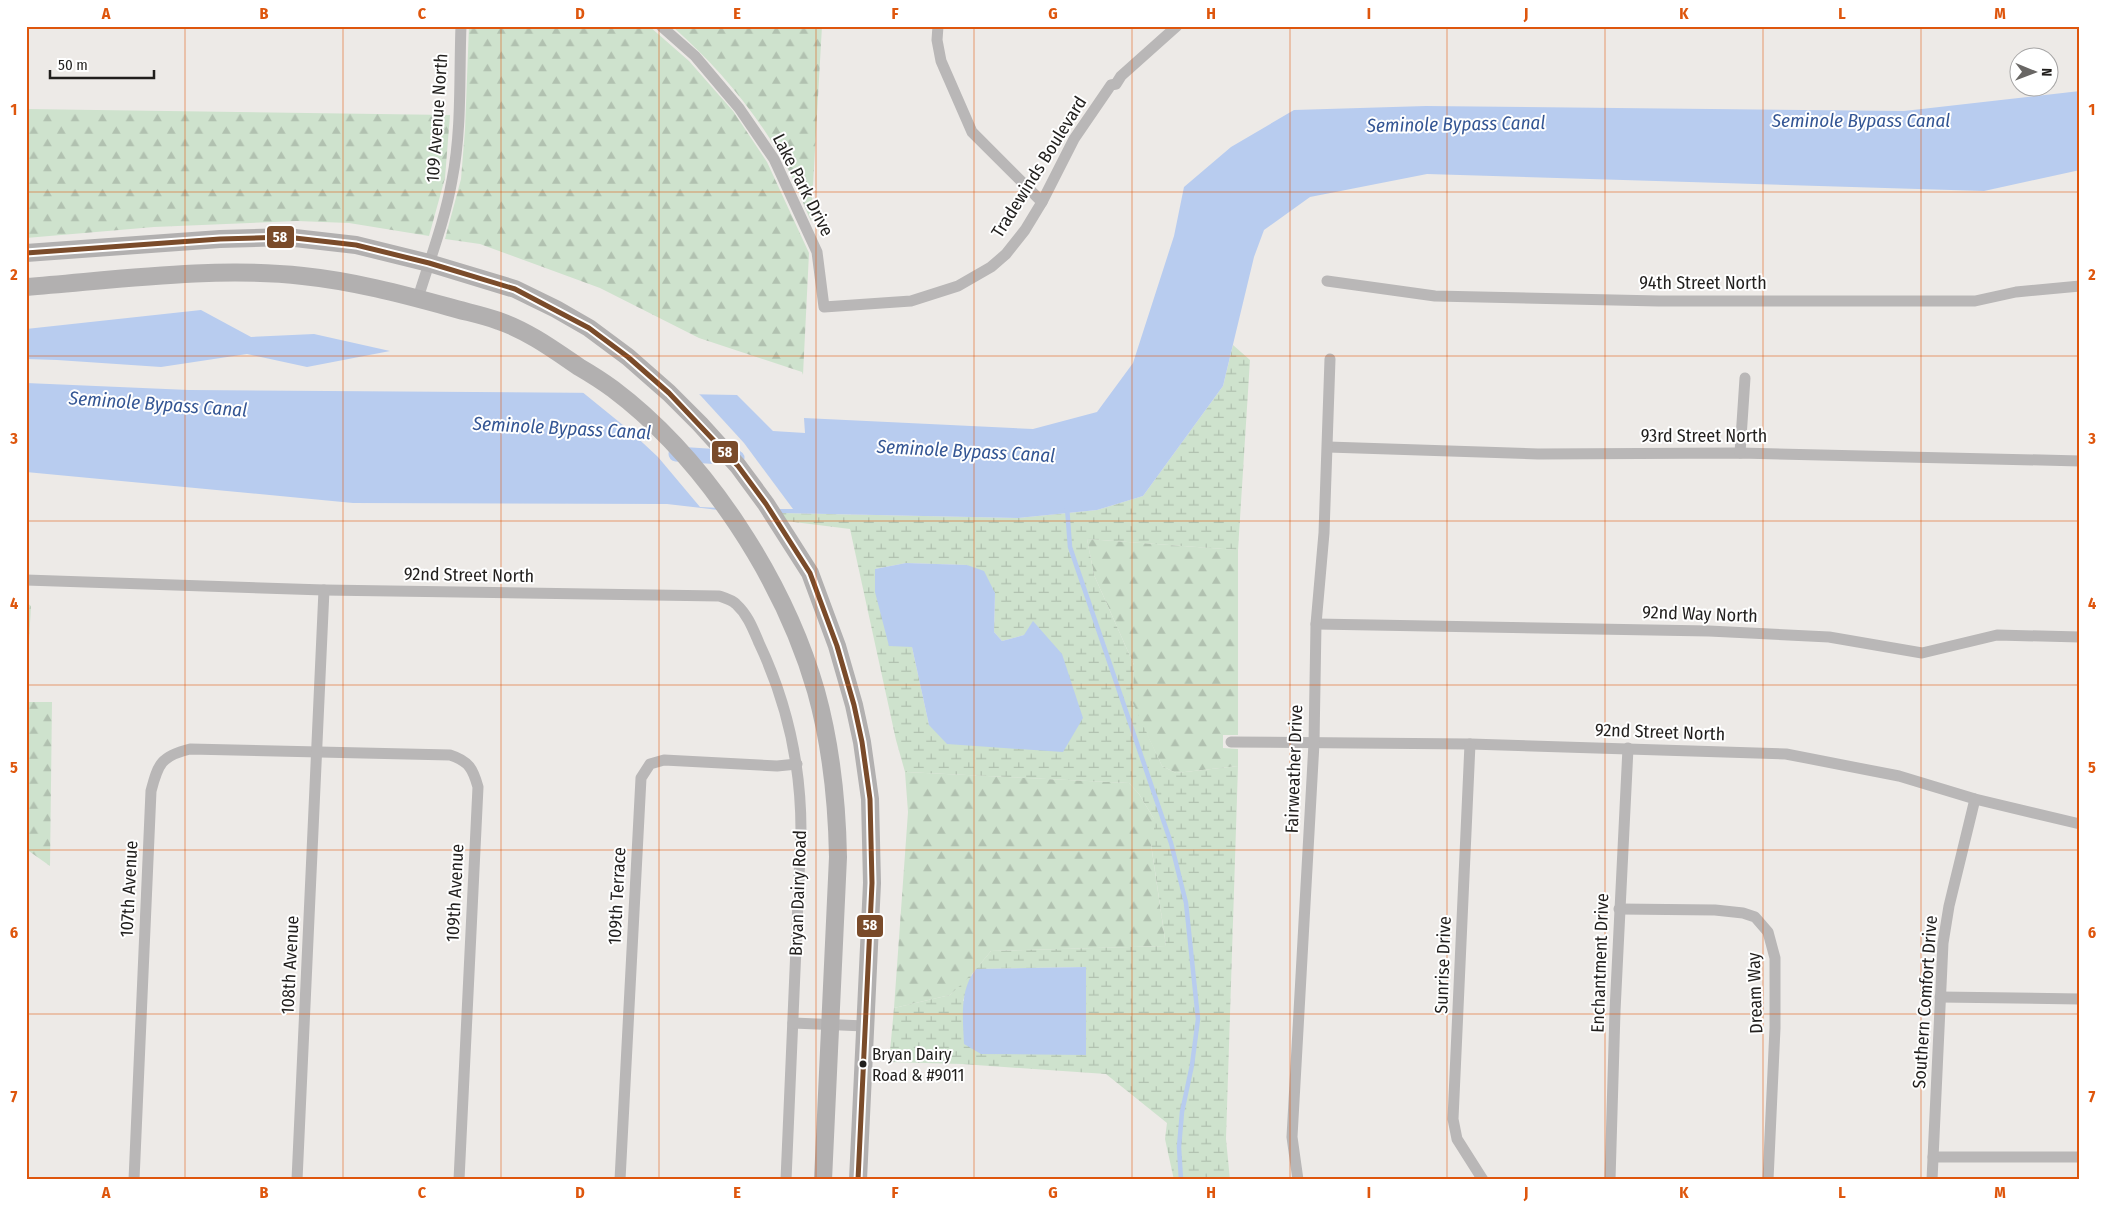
<svg xmlns="http://www.w3.org/2000/svg" width="2106" height="1206" font-family="'Fira Sans Condensed',sans-serif">
<defs>
<pattern id="forest-firs" width="22" height="20" patternUnits="userSpaceOnUse" patternTransform="scale(1.25)"><rect width="22" height="20" fill="#cee2cd"/><path d="M5 1l3.5 6h-7zM16 11l3.5 6h-7z" fill="#b1c1b0"/></pattern>
<pattern id="wetland-marsh" width="20" height="14" patternUnits="userSpaceOnUse" patternTransform="scale(1.25)"><rect width="20" height="14" fill="#cee2cd"/><path d="M1 5h8M5 5V1M11 12h8M15 12V8" fill="none" stroke="#b1c1b0"/></pattern>
</defs>
<rect width="100%" height="100%" fill="#edeae7"/>
<g fill="url(#forest-firs)">
<polygon points="469,26 649,26 689,61 733,111 767,162 809,253 803,375 802,372 699,338 600,288 480,244 445,239 461,179 465,130"/>
<path d="M672 26H822L811 221C801 199 793 175 780 155 751 106 714 63 672 26Z"/>
<polygon points="26,109 450,115 445,178 429,236 349,223 297,221 154,227 26,238"/>
<polygon points="1087,539 1238,550 1238,735 1223,735 1223,748 1238,749 1238,766 1176,773 1162,766 1132,703 1134,665 1094,575"/>
<polygon points="26,602 31,606 26,693"/>
<polygon points="26,702 52,702 50,866 26,849"/>
<polygon points="905,772 1129,783 1139,794 1154,819 1154,842 1151,845 1166,946 991,951 968,979 950,995 894,1008 908,812"/>
</g>
<path fill="url(#wetland-marsh)" fill-rule="evenodd" d="M1233 345 1250 360 1238 550 1087 539 1094 575 1134 665 1133 703 1162 766 1176 773 1238 766 1226 1139 1230 1180H1174L1165 1139 1167 1123 1106 1074 962 1064 889 1062 894 1008 950 995 972 974 963 1001 1086 967 976 969 991 951 1166 946 1151 844 1154 841V819L1139 794 1129 783 905 772 896 740 850 529 786 521 781 513 1018 518 1097 510 1143 496 1223 386ZM906 563 967 565 995 593 994 632 1002 641 1024 635 929 725 912 647 875 569Z"/>
<g fill="#b8ccef">
<polygon points="2080,91 2080,170 1984,191 1427,174 1310,197 1264,230 1254,257 1223,386 1143,496 1097,510 1018,518 781,513 681,394 737,395 773,431 805,433 804,418 1033,429 1097,412 1133,363 1174,236 1184,187 1231,147 1294,110 1426,106 1904,111"/>
<polygon points="201,310 251,337 314,334 390,351 307,367 247,354 161,367 57,360 26,359 26,329"/>
<polygon points="26,383 189,390 606,393 719,510 667,504 353,503 26,472"/>
<polygon points="906,563 967,565 984,571 995,593 994,632 1002,641 1024,635 1033,621 1062,654 1083,718 1063,752 947,744 929,725 912,647 889,646 875,592 875,569"/>
<path d="M1086 967V1055L981 1054 964 1044C963 1019 959 990 976 969Z"/>
</g>
<g fill="#edeae7">
<polygon points="581,391 606,391 649,428 720,508 700,507 658,457 629,430"/>
<polygon points="680,392 697,392 701,396 744,443 793,509 775,509"/>
</g>
<g fill="none" stroke-linecap="round" stroke-linejoin="round">
<polyline stroke="#b8ccef" stroke-width="4.5" points="1067,507 1070,547 1171,843 1186,903 1198,1019 1192,1065 1182,1112 1179,1147 1181,1180"/>
<polyline stroke="#b8ccef" stroke-width="15" points="676,454 737,458"/>
<g stroke="#b9b7b7" stroke-width="11">
<polyline points="661,26 695,56 739,108 774,159 817,252 824,307 911,301 958,286 991,267 1006,254 1025,230 1042,202 1074,139 1111,85 1116,84 1121,76 1177,26"/>
<polyline points="938,26 937,40 941,61 972,132 1042,202"/>
<polyline points="1327,281 1435,296 1659,301 1975,301 2016,292 2080,286"/>
<path d="M418 298C430 259 445 220 452 180 462 130 459 77 461 26"/>
<polyline points="1328,447 1538,454 1740,453 2080,461"/>
<polyline points="1740,453 1745,378"/>
<path d="M26 580 324 590 719 596C725 598 732 600 736 604 748 615 753 629 759 643 787 702 801 766 801 831L786 1180"/>
<polyline points="1316,624 1709,631 1829,637 1922,653 1997,635 2080,637"/>
<polyline points="1231,742 1470,744 1786,754 1899,776 1975,799 2080,824"/>
<polyline points="1470,744 1453,1119 1457,1139 1483,1180"/>
<polyline points="1619,909 1715,910 1743,913 1755,917 1768,932 1775,958 1775,1028 1768,1180"/>
<polyline points="1940,997 2080,999"/>
<polyline points="793,1023 865,1026"/>
<polyline points="1933,1157 2080,1157"/>
<path d="M134 1180 151 791C158 764 161 756 190 749L450 755C469 761 473 769 478 787L459 1180"/>
<polyline points="297,1180 324,590"/>
<polyline points="620,1180 641,778 650,764 664,760 777,766 797,764"/>
<polyline points="1298,1180 1292,1137 1314,743 1316,624 1324,533 1330,359"/>
<polyline points="1610,1180 1615,1011 1628,748"/>
<polyline points="1932,1180 1943,943 1949,906 1975,799"/>
</g>
<g stroke="#b2b0b0" stroke-width="18">
<polyline points="26,253 220,239 286,237 356,245 429,263 515,289 556,309 589,328 628,357 669,393 700,424 738,466 766,504 810,573 837,646 854,705 862,742 870,799 872,883 858,1180"/>
<path d="M26 287C116 280 214 266 303 276 352 281 402 294 449 307 466 312 483 315 499 321 528 331 554 350 579 367 591 374 602 381 613 389 706 459 784 580 816 691 831 745 837 801 838 857L823 1180"/>
</g>
<defs>
<polyline id="bus-1" points="26,253 220,239 286,237 356,245 429,263 515,289 589,328 628,357 669,393 738,466 766,504 810,573 837,646 854,705 862,742 870,799 872,883 858,1180"/>
</defs>
<use href="#bus-1" stroke="#fff" stroke-width="9"/>
<use href="#bus-1" stroke="#7a4b2a" stroke-width="5"/>
</g>
<path fill="none" stroke="#de560d" stroke-width="1" stroke-opacity="0.55" d="M185 26V1180M343 26V1180M501 26V1180M659 26V1180M816 26V1180M974 26V1180M1132 26V1180M1290 26V1180M1447 26V1180M1605 26V1180M1763 26V1180M1921 26V1180M26 192H2080M26 356H2080M26 521H2080M26 685H2080M26 850H2080M26 1014H2080"/>
<circle fill="#211f1d" stroke="#fff" stroke-width="2" cx="863" cy="1064" r="4.5"/>
<g text-anchor="middle" dominant-baseline="central" stroke-width="4" stroke-linejoin="round" paint-order="stroke">
<g font-size="17" fill="#211f1d" stroke="#fff" text-anchor="start">
<text x="872" y="1054">Bryan Dairy<tspan x="872" dy="21">Road &amp; #9011</tspan></text>
</g>
<g font-size="18" fill="#211f1d" stroke="#fff">
<text transform="translate(437 118) rotate(-86)">109 Avenue North</text>
<text transform="translate(1039 167) rotate(-58)">Tradewinds Boulevard</text>
<text transform="translate(803 185) rotate(63)">Lake Park Drive</text>
<text x="1703" y="283">94th Street North</text>
<text x="1704" y="436">93rd Street North</text>
<text transform="translate(469 575) rotate(1)">92nd Street North</text>
<text transform="translate(1700 614) rotate(2)">92nd Way North</text>
<text transform="translate(1660 732) rotate(2)">92nd Street North</text>
<text transform="translate(1294 769) rotate(-88)">Fairweather Drive</text>
<text transform="translate(129 889) rotate(-87)">107th Avenue</text>
<text transform="translate(455 893) rotate(-87)">109th Avenue</text>
<text transform="translate(798 893) rotate(-88)">Bryan Dairy Road</text>
<text transform="translate(617 896) rotate(-87)">109th Terrace</text>
<text transform="translate(1600 963) rotate(-88)">Enchantment Drive</text>
<text transform="translate(290 965) rotate(-87)">108th Avenue</text>
<text transform="translate(1443 965) rotate(-88)">Sunrise Drive</text>
<text transform="translate(1755 993) rotate(-92)">Dream Way</text>
<text transform="translate(1925 1002) rotate(-86)">Southern Comfort Drive</text>
</g>
<g font-size="19" font-style="italic" fill="#345694" stroke="#fff">
<text x="1861" y="120">Seminole Bypass Canal</text>
<text transform="translate(1456 124) rotate(-1)">Seminole Bypass Canal</text>
<text transform="translate(158 404) rotate(4)">Seminole Bypass Canal</text>
<text transform="translate(562 428) rotate(3)">Seminole Bypass Canal</text>
<text transform="translate(966 451) rotate(3)">Seminole Bypass Canal</text>
</g>
</g>
<g stroke="#fff" stroke-width="2">
<rect x="266" y="225" width="29" height="24" rx="5" fill="#7a4b2a"/>
<rect x="711" y="440" width="28" height="24" rx="5" fill="#7a4b2a"/>
<rect x="856" y="914" width="28" height="24" rx="5" fill="#7a4b2a"/>
</g>
<g font-size="14" text-anchor="middle" font-weight="bold" fill="#fff">
<text x="280" y="242">58</text>
<text x="725" y="457">58</text>
<text x="870" y="930">58</text>
</g>
<rect width="2106" height="1206" fill="none" stroke="#ffffff" stroke-width="55"/>
<g transform="translate(2034 72) rotate(91)"><circle r="24" fill="#ffffff" stroke="#a6a5a5"/>
<path d="M0-4L9 19L0 12L-9 19Z" fill="#686664"/>
<text y="-8" font-size="14" font-weight="bold" text-anchor="middle" fill="#211f1d">N</text>
</g>
<path d="M50 70v8h104v-8" fill="none" stroke="#211f1d" stroke-width="2.5"/>
<text x="58" y="70" font-size="15" fill="#211f1d" stroke="#ffffff" stroke-width="4" paint-order="stroke">50 m</text>
<rect x="28" y="28" width="2050" height="1150" fill="none" stroke="#de560d" stroke-width="2"/>
<g font-size="16" text-anchor="middle" font-weight="bold" fill="#de560d">
<text x="106" y="19">A</text>
<text x="264" y="19">B</text>
<text x="422" y="19">C</text>
<text x="580" y="19">D</text>
<text x="737" y="19">E</text>
<text x="895" y="19">F</text>
<text x="1053" y="19">G</text>
<text x="1211" y="19">H</text>
<text x="1369" y="19">I</text>
<text x="1526" y="19">J</text>
<text x="1684" y="19">K</text>
<text x="1842" y="19">L</text>
<text x="2000" y="19">M</text>
<text x="14" y="115">1</text>
<text x="2092" y="115">1</text>
<text x="14" y="280">2</text>
<text x="2092" y="280">2</text>
<text x="14" y="444">3</text>
<text x="2092" y="444">3</text>
<text x="14" y="609">4</text>
<text x="2092" y="609">4</text>
<text x="14" y="773">5</text>
<text x="2092" y="773">5</text>
<text x="14" y="938">6</text>
<text x="2092" y="938">6</text>
<text x="14" y="1102">7</text>
<text x="2092" y="1102">7</text>
<text x="106" y="1198">A</text>
<text x="264" y="1198">B</text>
<text x="422" y="1198">C</text>
<text x="580" y="1198">D</text>
<text x="737" y="1198">E</text>
<text x="895" y="1198">F</text>
<text x="1053" y="1198">G</text>
<text x="1211" y="1198">H</text>
<text x="1369" y="1198">I</text>
<text x="1526" y="1198">J</text>
<text x="1684" y="1198">K</text>
<text x="1842" y="1198">L</text>
<text x="2000" y="1198">M</text>
</g>
</svg>
